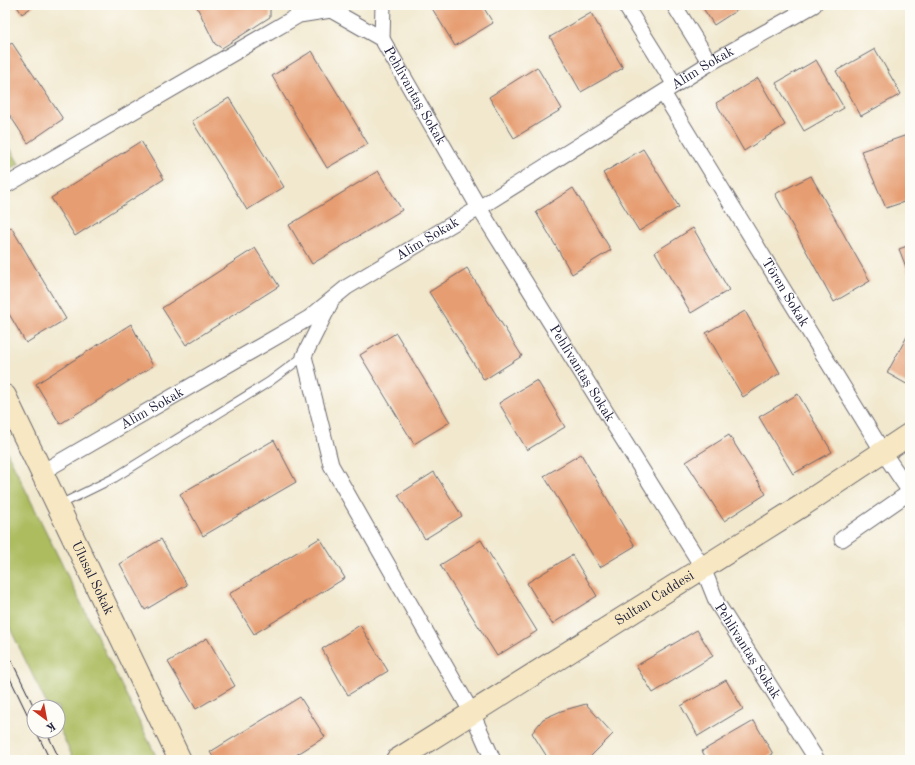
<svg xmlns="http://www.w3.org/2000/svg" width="915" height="765" font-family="'Old Standard TT',serif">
<rect width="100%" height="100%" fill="#fdfcf7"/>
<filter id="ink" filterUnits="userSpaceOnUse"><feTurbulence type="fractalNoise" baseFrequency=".025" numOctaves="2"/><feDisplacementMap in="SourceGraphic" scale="8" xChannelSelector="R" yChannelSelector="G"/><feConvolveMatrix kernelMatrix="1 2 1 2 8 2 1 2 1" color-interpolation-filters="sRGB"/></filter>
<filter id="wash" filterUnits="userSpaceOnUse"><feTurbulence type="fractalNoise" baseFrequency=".012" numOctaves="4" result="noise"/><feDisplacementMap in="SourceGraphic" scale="16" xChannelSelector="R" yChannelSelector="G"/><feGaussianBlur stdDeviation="0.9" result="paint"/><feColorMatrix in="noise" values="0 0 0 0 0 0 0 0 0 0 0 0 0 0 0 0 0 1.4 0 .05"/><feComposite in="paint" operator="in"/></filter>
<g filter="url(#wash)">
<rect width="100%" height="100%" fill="#f1e8ce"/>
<g fill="#acbc5e" stroke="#676f4c">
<polygon points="5,139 19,164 5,172"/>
<polygon points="5,448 158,760 74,760 58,726 58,707 48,707 5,618"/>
</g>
<g id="blocks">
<g fill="#e69d71">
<polygon points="5,5 14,5 5,11"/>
<polygon points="16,5 35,5 22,14"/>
<polygon points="196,5 270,5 270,17 222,48 215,44"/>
<polygon points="430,5 482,5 493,23 455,46"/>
<polygon points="701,5 745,5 714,25"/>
<polygon points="591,13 623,68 581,92 550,37"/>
<polygon points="12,43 63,119 28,143 5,108 5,47"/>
<polygon points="875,49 901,94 861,116 836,71"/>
<polygon points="312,51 368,144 327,168 272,76"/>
<polygon points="816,60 844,108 804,131 776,83"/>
<polygon points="537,67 562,109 514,138 489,97"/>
<polygon points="758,78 785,125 744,151 716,103"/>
<polygon points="229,98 284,187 247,210 192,121"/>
<polygon points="910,134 910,200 886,208 861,151"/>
<polygon points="141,141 164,179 75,236 51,198"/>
<polygon points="643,149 679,207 639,231 603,173"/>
<polygon points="378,171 402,210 312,264 289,225"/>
<polygon points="811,176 870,281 834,302 775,194"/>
<polygon points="573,188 611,250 572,274 536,212"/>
<polygon points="11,227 66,319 26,343 5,307 5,230"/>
<polygon points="693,228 729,290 691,313 655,252"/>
<polygon points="910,245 910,277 899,249"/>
<polygon points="255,248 279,286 186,345 162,308"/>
<polygon points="467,268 522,356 484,380 429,292"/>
<polygon points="745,311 780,373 743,397 706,333"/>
<polygon points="131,324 153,366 60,424 36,384"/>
<polygon points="910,331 910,386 887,373"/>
<polygon points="396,333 450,422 414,444 360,355"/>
<polygon points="537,380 565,427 527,450 499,403"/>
<polygon points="798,394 832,452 793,474 759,417"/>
<polygon points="729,435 766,494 724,521 686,462"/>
<polygon points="274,440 296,482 203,536 180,494"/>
<polygon points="581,454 635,546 600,567 544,476"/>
<polygon points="434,472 462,516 425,539 398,495"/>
<polygon points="320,538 345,578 254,634 229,594"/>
<polygon points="161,539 187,585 145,610 120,564"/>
<polygon points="481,540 537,631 497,656 440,565"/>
<polygon points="572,555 597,596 552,624 527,583"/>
<polygon points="360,625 388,671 348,695 322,649"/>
<polygon points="697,630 713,656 653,693 636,666"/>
<polygon points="207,638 235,686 196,709 168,662"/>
<polygon points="726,680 743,709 698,736 681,706"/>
<polygon points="300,697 325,737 288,760 215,760 210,752"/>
<polygon points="586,704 613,734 587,760 549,760 532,733 543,719 561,711"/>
<polygon points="754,721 773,754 762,760 707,760 702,751"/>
</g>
</g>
</g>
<g filter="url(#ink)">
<use href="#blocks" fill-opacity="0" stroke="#6a676e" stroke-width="1"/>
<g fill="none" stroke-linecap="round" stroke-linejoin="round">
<defs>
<polyline id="lane" points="59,505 114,478 269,382 304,356"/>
<g id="street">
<path id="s1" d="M328 5 331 10 382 39 479 208 703 568 717 603 817 760"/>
<polyline points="625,5 675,85"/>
<polyline points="674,5 710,63"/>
<polyline points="382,39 383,5"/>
<path id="s2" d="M663 93 883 452 910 492"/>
<polyline points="5,186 299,15 331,10"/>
<polyline points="330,304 304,356 331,465 472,713 493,760"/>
<path id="s3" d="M42 472 309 318 347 287 479 208 710 63 814 5"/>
<polyline points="842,539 910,492"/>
</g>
<g id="secondary">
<path id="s4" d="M5 396 180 760"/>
<path id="s5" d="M397 760 803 505 910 434"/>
</g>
</defs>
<use href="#lane" stroke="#6a676e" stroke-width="10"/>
<use href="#street" stroke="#6a676e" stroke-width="17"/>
<use href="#secondary" stroke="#6a676e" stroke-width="24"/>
<use href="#lane" stroke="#fff" stroke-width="8"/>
<use href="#street" stroke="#fff" stroke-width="15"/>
<use href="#secondary" stroke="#f7e8c3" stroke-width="22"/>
<g stroke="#22223b" stroke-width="1">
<polyline points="5,647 34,707"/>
<polyline points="5,668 34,728"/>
<polyline points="36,731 50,760"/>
<polyline points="46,731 60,760"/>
</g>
</g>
</g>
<g text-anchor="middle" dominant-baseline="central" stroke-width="3" stroke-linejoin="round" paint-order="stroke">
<g font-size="14" fill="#22223b" stroke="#fdfcf7">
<text stroke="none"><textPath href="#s3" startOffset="775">Alim Sokak</textPath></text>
<text stroke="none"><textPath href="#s1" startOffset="130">Pehlivantaş Sokak</textPath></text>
<text stroke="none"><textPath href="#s3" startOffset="451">Alim Sokak</textPath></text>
<text stroke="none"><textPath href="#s2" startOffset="234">Tören Sokak</textPath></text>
<text stroke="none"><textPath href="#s1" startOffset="454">Pehlivantaş Sokak</textPath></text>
<text stroke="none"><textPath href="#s3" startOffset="127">Alim Sokak</textPath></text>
<text stroke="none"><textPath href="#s4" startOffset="202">Ulusal Sokak</textPath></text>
<text stroke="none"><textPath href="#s5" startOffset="304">Sultan Caddesi</textPath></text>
<text stroke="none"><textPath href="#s1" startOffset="778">Pehlivantaş Sokak</textPath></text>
</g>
</g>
<rect width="915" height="765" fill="none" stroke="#fdfcf7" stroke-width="20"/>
<g transform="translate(46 719) rotate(148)"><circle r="19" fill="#fdfcf7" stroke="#a5a5ac"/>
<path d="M0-3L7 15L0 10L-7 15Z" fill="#c8321e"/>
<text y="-6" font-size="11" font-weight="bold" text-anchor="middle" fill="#22223b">K</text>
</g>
</svg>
